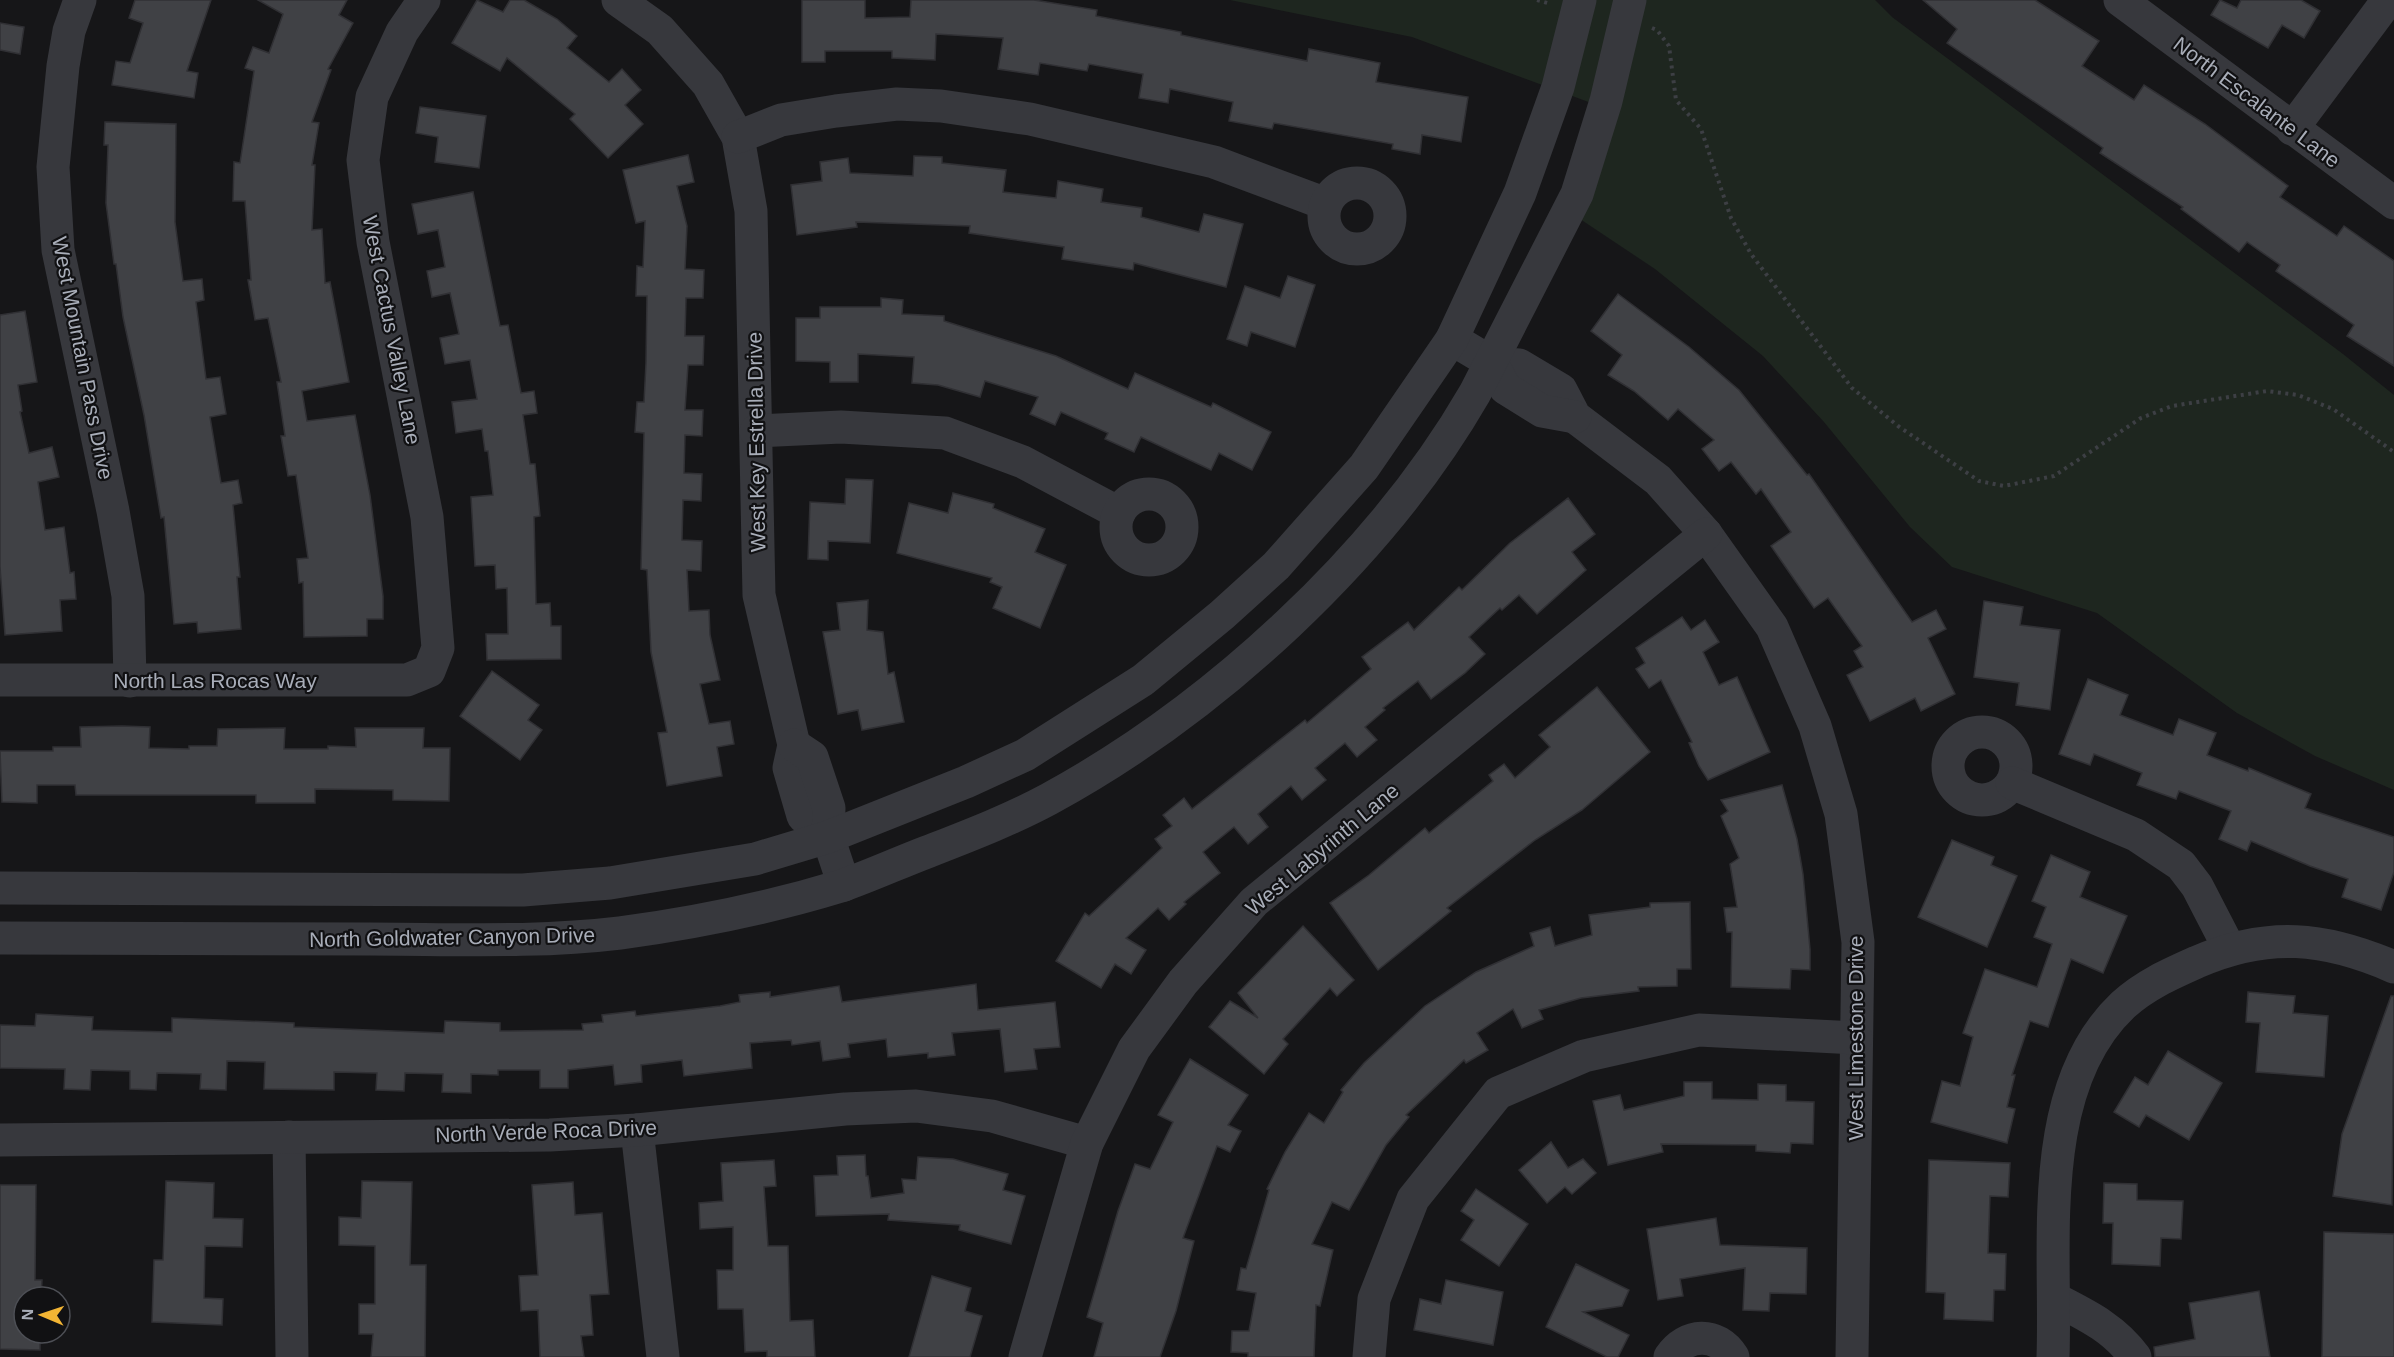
<svg xmlns="http://www.w3.org/2000/svg" width="2394" height="1357" font-family="Helvetica,sans-serif">
<rect width="100%" height="100%" fill="#161618"/>
<polygon fill="#1e261f" points="1230,0 1875,0 1892,17 2343,354 2394,395 2394,790 2315,756 2237,713 2097,613 1952,567 1910,527 1824,422 1763,356 1655,269 1577,217 1613,111 1412,37"/>
<g fill="#404145" stroke="#303034" stroke-width="1.5">
<polygon points="135,0 211,0 187,71 198,73 194,98 112,85 116,61 130,63 143,23 129,18"/>
<polygon points="258,0 347,0 339,15 353,23 328,69 331,70 312,122 319,123 312,165 315,165 312,230 322,229 325,283 330,282 349,382 302,391 307,421 355,415 370,495 383,596 383,619 367,619 367,636 304,637 303,582 299,583 297,559 308,558 296,475 288,476 281,436 285,436 277,382 281,382 268,318 255,320 248,280 251,280 245,201 233,201 234,162 240,163 254,71 245,68 253,47 269,53 283,14"/>
<polygon points="477,0 503,12 510,0 524,0 557,19 577,36 567,48 609,82 622,69 641,90 625,105 643,124 608,158 570,119 575,114 507,58 500,71 452,43"/>
<polygon points="802,0 865,0 865,18 910,17 911,0 1034,0 1097,10 1096,16 1181,32 1181,35 1307,61 1309,49 1380,63 1376,82 1468,97 1461,142 1422,135 1420,154 1392,149 1393,144 1274,123 1272,129 1229,121 1233,102 1170,89 1168,103 1139,98 1143,74 1089,64 1087,71 1040,63 1038,75 998,69 1003,38 936,34 935,60 892,58 892,51 825,51 825,62 802,62"/>
<polygon points="1923,0 2035,0 2099,41 2082,66 2134,100 2144,85 2205,124 2288,186 2280,197 2337,236 2344,226 2394,261 2394,366 2347,336 2354,325 2276,271 2280,265 2247,242 2239,252 2181,209 2183,207 2100,153 2103,148 1947,43 1957,29"/>
<polygon points="2220,0 2237,8 2241,0 2301,0 2320,11 2304,38 2282,25 2268,48 2211,15"/>
<polygon points="0,23 24,27 20,54 0,50"/>
<polygon points="420,107 486,116 479,168 435,162 438,137 416,133"/>
<polygon points="105,122 176,124 175,222 183,281 202,279 204,300 196,302 206,379 220,377 226,414 210,417 221,483 238,480 242,503 233,505 240,577 237,577 241,629 198,633 197,622 174,624 164,517 161,518 144,415 123,317 116,264 114,264 106,203 108,145 104,145"/>
<polygon points="688,155 694,182 677,186 687,226 685,269 704,270 703,298 686,298 685,336 704,336 703,365 688,365 685,410 703,410 702,436 685,435 684,473 702,474 701,501 683,500 682,540 702,541 701,571 687,570 689,611 709,610 710,635 720,680 700,684 709,724 730,721 734,744 717,747 722,776 667,786 658,733 667,732 651,652 647,570 641,569 644,433 635,432 637,402 644,402 646,363 647,296 636,296 637,266 643,267 645,221 636,223 623,170"/>
<polygon points="914,156 942,157 942,163 1006,170 1003,192 1056,198 1058,181 1103,189 1101,202 1142,208 1141,217 1199,232 1204,214 1243,224 1226,287 1134,263 1133,270 1062,259 1064,247 969,233 970,226 856,222 857,227 797,235 791,185 822,181 820,162 848,158 850,173 913,176"/>
<polygon points="473,192 500,326 508,325 521,393 534,391 537,413 523,415 530,464 535,464 540,516 534,517 536,604 550,603 551,626 561,626 561,659 487,660 486,634 508,634 507,588 496,589 495,565 475,566 471,497 493,495 488,451 485,451 482,429 456,433 452,402 477,399 470,360 445,364 440,338 459,334 450,293 432,297 427,271 445,267 438,230 418,234 412,204"/>
<polygon points="1288,276 1315,285 1295,347 1251,332 1247,346 1227,339 1245,286 1280,298"/>
<polygon points="1618,294 1689,347 1739,390 1807,475 1809,474 1912,622 1936,610 1946,629 1928,638 1955,694 1921,711 1915,698 1870,721 1847,675 1863,667 1854,651 1862,646 1828,598 1814,608 1771,546 1791,532 1761,489 1756,494 1731,462 1719,471 1702,449 1714,440 1678,409 1668,420 1634,391 1608,375 1622,355 1591,331"/>
<polygon points="881,298 903,300 902,314 944,316 944,321 1056,356 1128,389 1135,373 1211,407 1213,403 1271,432 1252,470 1219,453 1211,470 1141,437 1134,452 1105,439 1108,433 1061,412 1055,425 1030,414 1038,397 985,381 980,397 938,385 912,383 914,357 858,354 858,382 830,382 830,362 796,361 796,318 820,318 820,307 881,307"/>
<polygon points="25,311 37,382 18,385 22,411 20,412 29,453 52,447 59,477 38,482 45,530 64,527 70,573 74,572 76,599 60,600 62,631 5,635 0,567 0,315"/>
<polygon points="846,479 873,480 870,543 828,541 828,560 808,559 810,502 845,504"/>
<polygon points="953,493 994,504 993,508 1045,529 1035,552 1066,565 1040,628 993,608 1002,587 990,582 992,578 897,553 909,503 948,513"/>
<polygon points="1568,498 1595,534 1572,552 1586,570 1537,614 1519,595 1502,610 1500,608 1469,637 1485,654 1465,673 1431,699 1418,681 1383,708 1385,710 1365,727 1377,740 1357,757 1345,743 1315,768 1326,780 1302,800 1291,786 1258,814 1268,827 1248,844 1234,827 1203,852 1220,873 1184,902 1186,904 1169,920 1158,908 1126,938 1146,950 1131,974 1115,964 1101,988 1056,961 1085,913 1089,916 1162,848 1155,839 1172,826 1163,815 1184,798 1192,809 1305,720 1307,723 1371,669 1362,657 1408,622 1414,630 1459,587 1462,590 1510,543"/>
<polygon points="868,600 867,630 883,632 888,674 894,672 904,722 862,730 858,710 838,714 823,632 840,630 837,603"/>
<polygon points="1984,601 2023,607 2020,625 2060,630 2050,710 2016,705 2019,683 1974,677"/>
<polygon points="1682,617 1691,630 1705,620 1719,642 1703,652 1719,685 1737,677 1770,752 1708,780 1699,766 1689,743 1692,742 1661,680 1649,688 1636,669 1645,663 1636,648"/>
<polygon points="492,671 539,705 528,720 542,730 520,760 460,716"/>
<polygon points="2088,679 2128,695 2120,715 2173,735 2179,719 2216,733 2207,755 2248,771 2249,768 2311,794 2305,808 2394,837 2394,872 2381,910 2342,897 2348,879 2310,866 2251,841 2247,851 2219,839 2231,811 2179,791 2176,799 2137,785 2142,773 2094,754 2090,765 2059,754"/>
<polygon points="1597,687 1650,752 1582,810 1535,840 1447,908 1451,911 1378,970 1330,903 1369,875 1425,828 1429,833 1493,781 1489,775 1504,764 1515,778 1550,747 1539,735"/>
<polygon points="122,726 150,727 149,748 189,749 189,746 217,746 218,729 285,728 284,749 328,749 328,746 356,747 355,728 424,728 423,748 450,748 449,801 393,800 393,790 315,789 315,803 256,803 256,795 76,795 75,785 37,785 37,803 2,802 0,751 53,751 53,747 81,747 80,727"/>
<polygon points="1782,785 1797,839 1803,874 1810,949 1810,970 1791,969 1790,989 1731,987 1732,932 1727,932 1724,908 1737,907 1730,864 1739,858 1721,816 1728,811 1721,800"/>
<polygon points="1952,840 1994,857 1991,865 2017,876 1987,947 1918,917"/>
<polygon points="2051,855 2090,872 2080,897 2127,916 2103,973 2071,959 2048,1027 2030,1021 2012,1075 2015,1075 2007,1107 2015,1109 2007,1143 1931,1122 1942,1081 1960,1086 1973,1037 1963,1033 1985,969 2037,987 2052,944 2034,937 2046,907 2032,901"/>
<polygon points="1690,902 1691,969 1677,969 1677,986 1638,987 1639,991 1581,998 1539,1010 1543,1019 1522,1028 1513,1009 1477,1033 1488,1050 1466,1063 1464,1060 1406,1115 1409,1117 1386,1145 1349,1210 1332,1202 1312,1244 1333,1250 1320,1306 1316,1305 1314,1357 1248,1357 1248,1353 1231,1352 1232,1331 1249,1331 1256,1293 1237,1290 1241,1268 1246,1269 1269,1190 1267,1189 1285,1152 1309,1113 1324,1123 1343,1092 1341,1090 1364,1063 1425,1006 1476,972 1534,946 1530,933 1550,927 1555,946 1592,935 1589,915 1650,907 1650,903"/>
<polygon points="1303,926 1354,980 1337,996 1330,988 1283,1039 1288,1044 1264,1074 1209,1027 1230,1001 1258,1018 1238,993"/>
<polygon points="976,984 978,1010 1055,1002 1060,1047 1034,1049 1037,1069 1005,1072 1000,1029 952,1033 955,1055 928,1058 928,1053 888,1057 886,1039 848,1044 850,1057 823,1061 820,1041 792,1045 791,1040 750,1043 752,1068 684,1076 682,1060 641,1065 642,1082 615,1085 613,1065 568,1070 568,1088 540,1088 540,1070 498,1070 498,1075 471,1074 471,1093 442,1092 443,1074 405,1073 404,1091 376,1090 377,1073 334,1072 334,1090 264,1089 265,1062 227,1061 226,1090 200,1089 201,1074 157,1073 156,1090 130,1089 130,1071 91,1070 90,1090 64,1089 65,1069 0,1068 0,1025 35,1026 36,1014 93,1017 92,1030 172,1032 172,1018 294,1023 294,1027 444,1033 445,1021 500,1023 500,1031 583,1030 582,1024 603,1022 602,1015 635,1011 636,1016 720,1006 740,1002 739,995 770,992 770,997 839,986 842,1002"/>
<polygon points="2248,992 2295,996 2293,1013 2328,1016 2324,1077 2256,1072 2260,1023 2246,1022"/>
<polygon points="2391,996 2394,996 2392,1205 2333,1196 2342,1134"/>
<polygon points="2168,1051 2222,1083 2189,1140 2146,1115 2139,1127 2114,1112 2135,1077 2148,1085"/>
<polygon points="1190,1059 1248,1095 1228,1125 1241,1131 1230,1152 1217,1146 1183,1238 1194,1241 1176,1311 1160,1357 1094,1357 1103,1323 1087,1317 1118,1211 1135,1164 1150,1169 1173,1122 1158,1115"/>
<polygon points="1684,1082 1712,1082 1712,1099 1758,1100 1758,1084 1786,1085 1786,1101 1814,1102 1813,1144 1791,1143 1790,1153 1756,1151 1756,1145 1661,1144 1663,1152 1608,1165 1593,1101 1620,1095 1624,1110 1684,1096"/>
<polygon points="1551,1142 1568,1168 1583,1159 1596,1173 1572,1194 1565,1187 1547,1203 1519,1170"/>
<polygon points="865,1155 866,1176 868,1176 871,1198 904,1193 902,1179 916,1180 918,1157 953,1159 1008,1174 1003,1190 1025,1196 1011,1244 959,1230 960,1225 888,1220 889,1214 816,1216 814,1176 838,1175 837,1156"/>
<polygon points="774,1160 776,1186 764,1187 768,1246 788,1246 790,1321 813,1320 815,1357 767,1357 767,1351 745,1352 743,1309 718,1309 717,1270 733,1270 733,1227 700,1229 699,1203 723,1201 721,1163"/>
<polygon points="1929,1160 2010,1163 2008,1197 1990,1196 1988,1253 2006,1254 2005,1290 1994,1290 1993,1321 1944,1319 1945,1293 1926,1292"/>
<polygon points="166,1181 214,1183 213,1218 243,1219 242,1247 205,1246 204,1298 223,1299 222,1325 152,1322 154,1260 163,1260"/>
<polygon points="362,1181 412,1182 410,1265 426,1265 425,1357 371,1357 373,1334 359,1334 359,1304 375,1304 375,1246 339,1245 339,1217 361,1218"/>
<polygon points="573,1182 575,1215 602,1213 609,1294 590,1295 593,1335 581,1336 584,1357 540,1357 538,1310 521,1311 519,1276 538,1275 532,1185"/>
<polygon points="2104,1183 2137,1184 2137,1200 2183,1201 2181,1239 2161,1238 2160,1266 2112,1264 2113,1223 2103,1223"/>
<polygon points="0,1185 36,1185 35,1280 42,1280 41,1297 24,1297 24,1333 40,1333 40,1350 0,1349"/>
<polygon points="1476,1189 1528,1224 1499,1266 1461,1240 1474,1220 1461,1211"/>
<polygon points="1716,1218 1720,1245 1807,1248 1806,1294 1770,1293 1769,1311 1743,1310 1745,1268 1680,1279 1683,1296 1658,1300 1647,1229"/>
<polygon points="2324,1232 2394,1234 2394,1357 2322,1357"/>
<polygon points="1576,1264 1629,1290 1622,1306 1583,1312 1629,1335 1618,1357 1607,1357 1546,1327"/>
<polygon points="932,1276 971,1288 965,1311 982,1316 970,1357 909,1357"/>
<polygon points="1446,1280 1503,1292 1493,1345 1414,1330 1420,1299 1441,1304"/>
<polygon points="2259,1291 2270,1357 2155,1357 2154,1347 2195,1339 2189,1303"/>
</g>
<g fill="none" stroke-linecap="round" stroke-linejoin="round">
<g stroke="#3d3f44" stroke-width="4" stroke-dasharray="3 4.5" stroke-linecap="butt">
<polyline points="1537,0 1551,4"/>
<polyline points="1652,28 1657,30 1669,46 1676,100 1701,129 1731,218 1751,254 1852,388 1898,426 1979,481 2004,486 2054,476 2141,418 2172,406 2267,391 2298,395 2333,409 2394,452"/>
</g>
<g stroke="#37383d" stroke-width="33">
<polyline points="80,0 69,31 63,66 53,167 58,250 113,511 128,596 130,681"/>
<polyline points="618,0 660,30 708,84 738,137 751,211 759,595 794,745 789,768 803,816 828,837"/>
<polyline points="2120,0 2394,203"/>
<polyline points="2292,129 2388,0"/>
<polyline points="738,137 781,120 836,111 897,104 941,106 1030,119 1214,162 1326,204"/>
<circle cx="1357" cy="216" r="33"/>
<polyline points="1452,339 1492,363 1519,365 1561,390 1575,417 1658,480 1706,534 1772,627 1815,726 1841,814 1858,942 1852,1357"/>
<polyline points="1492,363 1505,388 1542,411 1575,417"/>
<polyline points="756,431 841,427 945,433 1023,462 1119,513"/>
<circle cx="1149" cy="527" r="33"/>
<polyline points="0,680 407,680 429,671 438,648 427,517 373,242 363,160 372,97 402,32 424,0"/>
<circle cx="1982" cy="766" r="34"/>
<polyline points="794,745 812,757 829,808 828,837 844,885"/>
<polyline points="2012,783 2136,835 2181,865 2197,886 2229,948"/>
<polyline points="0,888 523,890 610,883 755,859 828,837 966,782 1025,755 1143,680 1222,615 1276,566 1364,467 1452,339 1520,193 1558,87 1580,0"/>
<path d="M0 938C123 939 246 939 369 939 452 939 537 943 620 933 694 923 769 908 841 886 870 876 898 863 927 852 968 836 1010 820 1049 799 1214 709 1381 556 1475 393L1577 194 1606 101 1630 0"/>
<polyline points="637,1130 663,1357"/>
<polyline points="289,1137 292,1357"/>
<polyline points="0,1140 550,1135 637,1130 845,1109 916,1106 992,1116 1087,1143"/>
<path d="M2055 1299C2086 1315 2114 1328 2135 1357"/>
<polyline points="1025,1357 1087,1143 1134,1049 1183,982 1254,902 1706,534"/>
<polyline points="1369,1357 1374,1299 1413,1199 1498,1093 1584,1056 1699,1030 1856,1038"/>
<path d="M1670 1357C1686 1333 1717 1331 1733 1357"/>
<path d="M2053 1357C2057 1246 2034 1089 2123 1005 2145 985 2170 974 2197 962 2268 931 2325 937 2394 967"/>
</g>
</g>
<g text-anchor="middle" dominant-baseline="central" stroke-width="4.5" stroke-linejoin="round" paint-order="stroke">
<g font-size="21" fill="#a8adb8" stroke="#111113">
<text transform="translate(2257 102) rotate(37)">North Escalante Lane</text>
<text transform="translate(392 330) rotate(79)">West Cactus Valley Lane</text>
<text transform="translate(83 358) rotate(79)">West Mountain Pass Drive</text>
<text transform="translate(756 442) rotate(-91)">West Key Estrella Drive</text>
<text x="215" y="680">North Las Rocas Way</text>
<text transform="translate(1322 849) rotate(-40)">West Labyrinth Lane</text>
<text transform="translate(452 937) rotate(-1)">North Goldwater Canyon Drive</text>
<text transform="translate(1855 1038) rotate(-90)">West Limestone Drive</text>
<text transform="translate(546 1131) rotate(-2)">North Verde Roca Drive</text>
</g>
</g>
<g transform="translate(42 1315) rotate(272)"><circle r="28" fill="#111113" stroke="#4d4f55" stroke-width="1.5"/>
<path d="M0-4.5L10 22L0 15L-10 22Z" fill="#f3b534"/>
<text y="-9" font-size="16" font-weight="bold" text-anchor="middle" fill="#a8adb8">N</text>
</g>
</svg>
